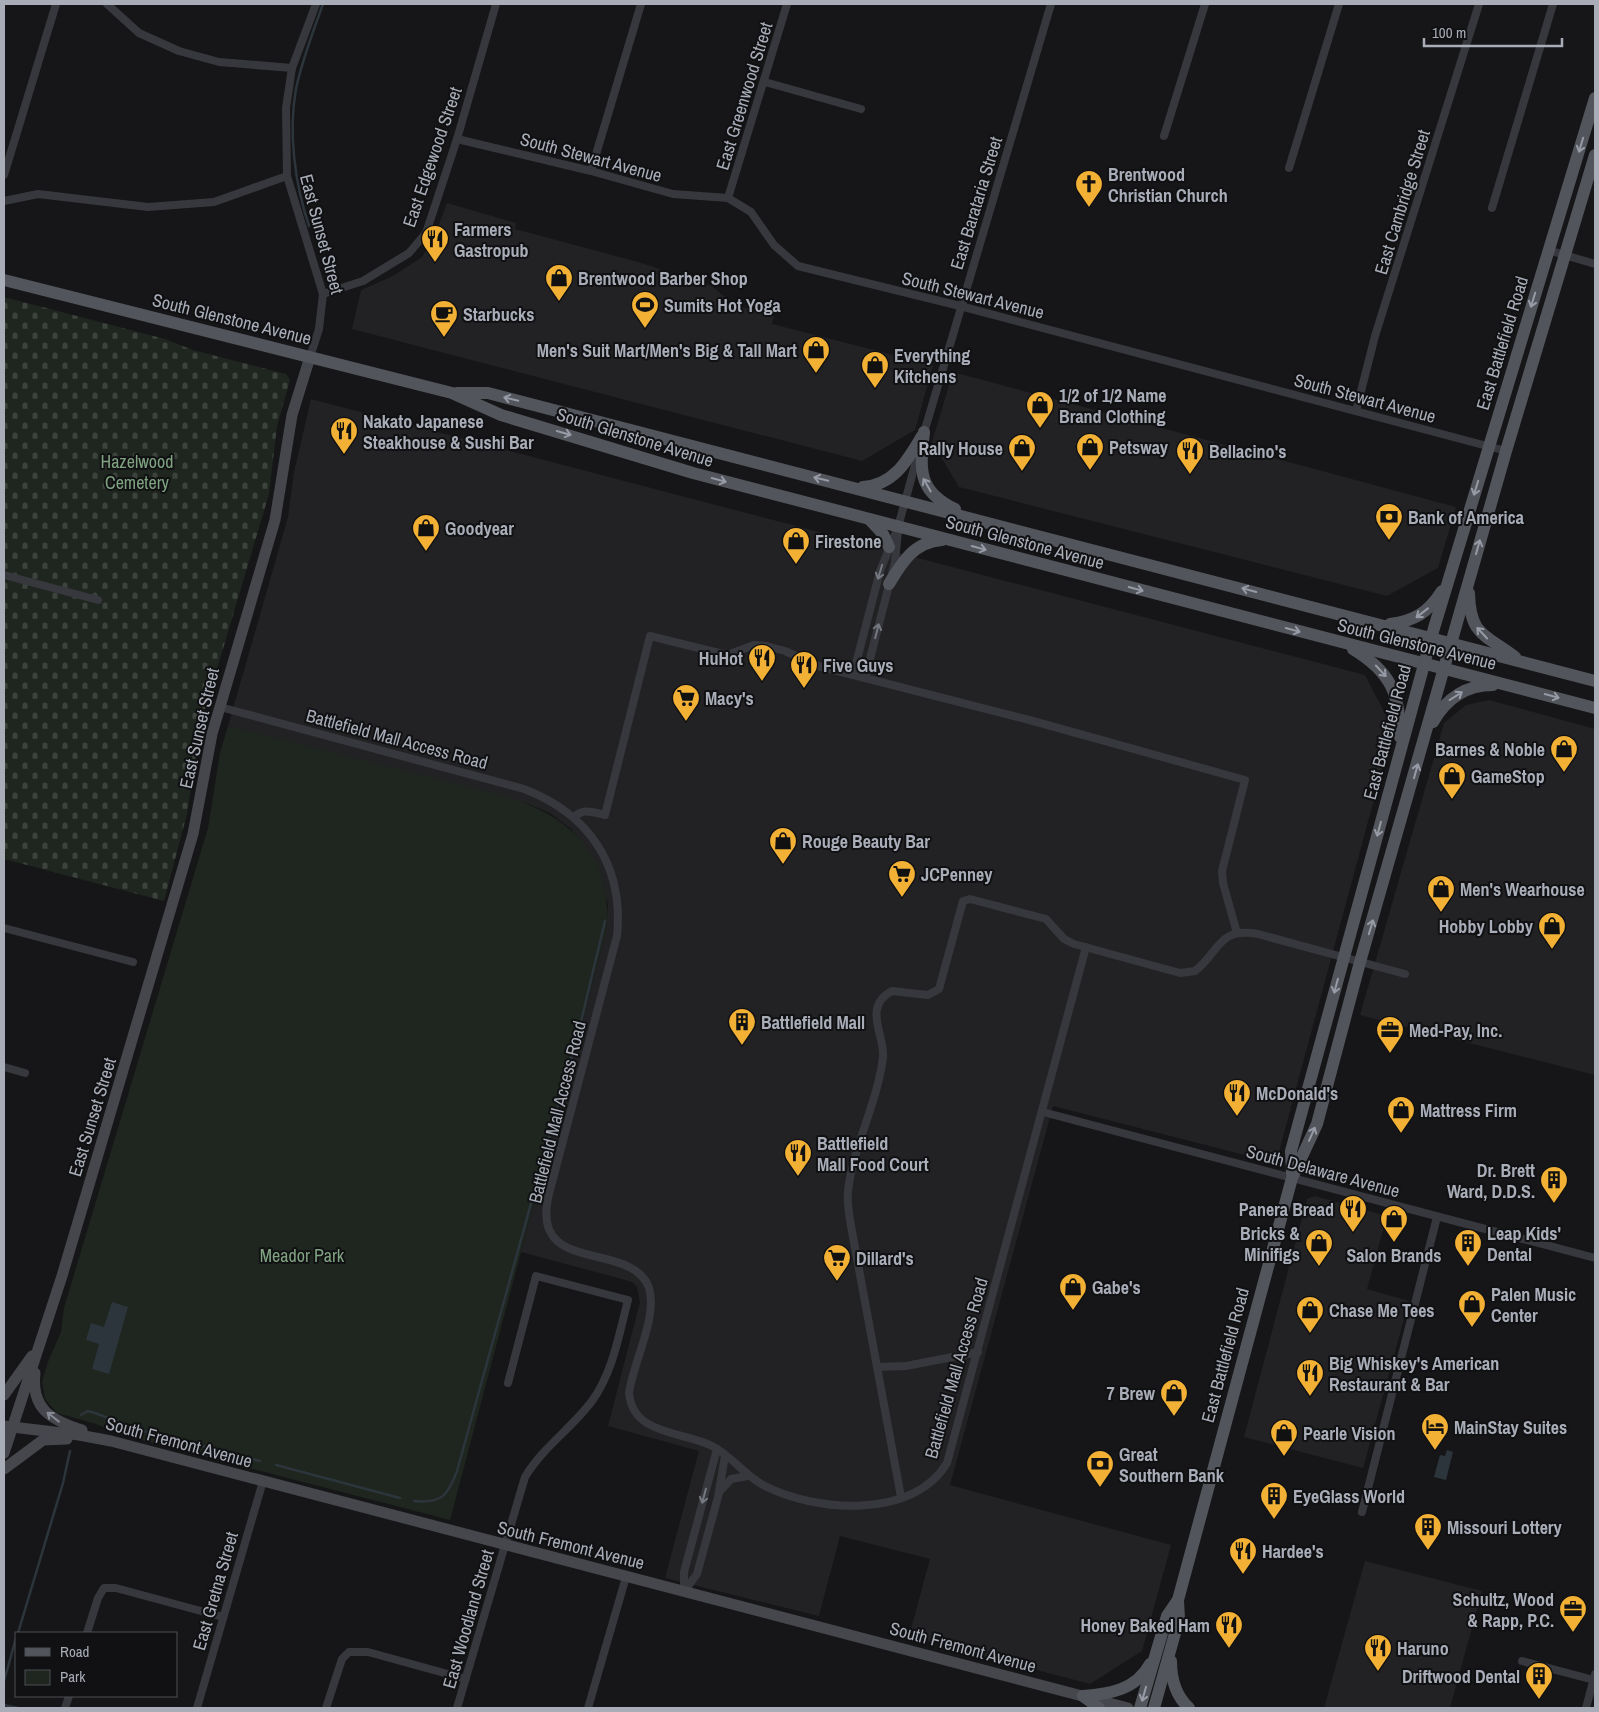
<svg xmlns="http://www.w3.org/2000/svg" width="1599" height="1712" font-family="'Archivo Narrow',sans-serif">
<defs>
<pattern id="cemetery-stones" width="16" height="16" patternUnits="userSpaceOnUse" patternTransform="scale(1.25)"><rect width="16" height="16" fill="#1e261f"/><path d="M2 7V4a2 2 0 0 1 4 0v3zM10 15v-3a2 2 0 0 1 4 0v3z" fill="#3c433d"/></pattern>
</defs>
<rect width="100%" height="100%" fill="#161618"/>
<g fill="#222225">
<polygon points="447,203 516,223 515,229 638,262 712,286 734,305 774,316 772,324 933,365 915,430 862,461 352,329 361,290 393,276 422,257 434,237"/>
<polygon points="953,372 1456,507 1438,568 1387,596 959,487 932,442"/>
<polygon points="311,399 1365,675 1393,729 1276,1163 1053,1106 950,1485 1171,1545 1142,1651 1090,1684 909,1636 930,1559 840,1536 819,1616 665,1578 699,1451 608,1426 640,1302 637,1287 632,1282 618,1278 521,1252 606,931 608,905 602,879 596,864 571,829 550,813 526,803 228,726 288,517 294,472"/>
<polygon points="1489,700 1595,729 1595,1075 1360,1015 1444,723 1466,705"/>
<polygon points="1315,1196 1387,1216 1367,1289 1409,1301 1363,1468 1244,1437 1307,1199"/>
<polygon points="1365,1561 1482,1591 1450,1708 1324,1708"/>
</g>
<polygon fill="url(#cemetery-stones)" points="4,297 165,339 193,350 286,374 290,380 277,426 269,494 201,723 187,814 164,901 4,859"/>
<path fill="#1e261f" d="M228 726 508 797C572 817 615 859 606 931L450 1520 130 1437 93 1423 57 1413 45 1399 42 1382 48 1362 61 1332 64 1308 208 828 220 753Z"/>
<g fill="#2c353c">
<polygon points="112,1302 128,1307 109,1374 92,1369 99,1344 86,1340 91,1323 104,1327"/>
<polygon points="1447,1450 1453,1452 1446,1480 1434,1477 1440,1455 1445,1456"/>
</g>
<g fill="none" stroke-linecap="round" stroke-linejoin="round">
<g stroke="#2c353c" stroke-width="2.5">
<path d="M309 226C295 184 288 133 296 89 302 60 313 32 323 4"/>
<polyline points="81,1415 88,1411 95,1413 143,1431 260,1461"/>
<polyline points="276,1465 400,1498"/>
<path d="M414 1501C442 1504 448 1495 457 1471L579 1030 605 921"/>
<polyline points="18,1633 63,1483 70,1451"/>
<polyline points="4,1681 16,1638"/>
<polyline points="4,1705 18,1708"/>
</g>
<g stroke="#37383d" stroke-width="8">
<polyline points="107,4 139,33 179,51 219,62 292,68"/>
<polyline points="765,82 861,109"/>
<polyline points="1164,136 1205,4"/>
<polyline points="457,139 591,171 673,194 728,198 751,212 774,245 798,266 960,306 1506,451"/>
<polyline points="1289,168 1339,4"/>
<polyline points="591,171 641,4"/>
<polyline points="4,175 56,4"/>
<polyline points="728,198 787,4"/>
<polyline points="4,201 38,194 148,207 214,202 287,176"/>
<polyline points="1492,208 1553,4"/>
<polyline points="1548,250 1595,264"/>
<polyline points="323,294 363,281 409,253 426,233 457,139 496,4"/>
<polyline points="310,357 319,329 323,294 287,176 286,108 292,68 316,4"/>
<polyline points="1356,411 1375,336 1479,4"/>
<polyline points="923,436 1051,4"/>
<polyline points="4,575 98,600"/>
<polyline points="853,675 880,571 898,527 918,454"/>
<polyline points="865,678 895,562 898,531"/>
<path d="M220 707 524 789C589 814 624 865 617 936L549 1194C528 1277 632 1239 649 1288 658 1318 633 1362 629 1393 633 1436 683 1431 712 1446 731 1455 744 1475 763 1485 814 1512 913 1520 947 1463L1086 947"/>
<path d="M574 817C584 808 592 812 605 815L650 636 727 655 754 645 766 646 785 651 818 666 1033 721 1245 780 1222 871 1223 883 1237 933"/>
<polyline points="4,928 133,962"/>
<polyline points="4,1067 25,1073"/>
<polyline points="1043,1112 1595,1258"/>
<polyline points="877,1367 906,1366 978,1352"/>
<polyline points="721,1490 731,1479 748,1476"/>
<path d="M901 1497 851 1226C849 1215 847 1202 848 1191 853 1147 878 1101 883 1057 885 1035 862 1007 892 991L928 995 939 989 963 901 970 899 1046 919 1064 939 1074 944 1180 973 1195 971C1220 952 1217 927 1258 934L1405 974"/>
<polyline points="1362,1512 1437,1217"/>
<polyline points="684,1592 684,1572 717,1449"/>
<polyline points="684,1592 697,1574 718,1497 725,1456"/>
<polyline points="87,1633 98,1598 104,1588 116,1588 223,1617"/>
<polyline points="1522,1661 1594,1680"/>
<polyline points="65,1708 69,1696"/>
<polyline points="197,1708 263,1481"/>
<polyline points="326,1708 342,1659 349,1652 368,1652 466,1679"/>
<path d="M457 1708 525 1477C543 1447 571 1429 592 1401 613 1372 619 1334 628 1300L536 1276 508 1383"/>
<polyline points="588,1708 626,1577"/>
<polyline points="1586,1708 1595,1674"/>
</g>
<g stroke="#45474d" stroke-width="11">
<path d="M35 1373C31 1409 51 1420 82 1430"/>
<polyline points="4,1395 32,1356"/>
<polyline points="4,1426 79,1435 111,1441 1128,1708"/>
<polyline points="4,1453 62,1276 193,834 212,734 275,520 292,415 310,357"/>
<polyline points="4,1469 43,1440 67,1439"/>
</g>
<g stroke="#53555c" stroke-width="12">
<polyline points="4,280 452,393 501,415 693,473 1595,708"/>
<polyline points="457,393 488,393 1595,681"/>
<path d="M924 432C920 469 917 491 955 509"/>
<path d="M863 487C894 485 907 461 922 436"/>
<polyline points="869,519 883,534 889,547"/>
<path d="M889 584C902 562 914 542 942 540"/>
<path d="M1469 593C1470 636 1485 634 1515 657"/>
<path d="M1390 624C1414 621 1428 613 1442 591"/>
<path d="M1353 649C1391 672 1400 694 1400 737"/>
<path d="M1433 722C1446 699 1466 685 1493 685"/>
<polyline points="1292,1173 1291,1151 1434,628 1595,98"/>
<path d="M1171 1661C1171 1679 1176 1696 1189 1708"/>
<path d="M1083 1696C1109 1694 1136 1690 1150 1664"/>
<polyline points="1083,1696 1099,1708"/>
<polyline points="1140,1708 1167,1616 1178,1600 1292,1178 1317,1124 1360,962 1506,451 1595,155"/>
<polyline points="1154,1708 1179,1619 1178,1600"/>
</g>
</g>
<defs><path id="oneway-shaft" d="M-6 0H5M1.5-3L5.5 0L1.5 3" fill="none" stroke-width="1.6" stroke-linecap="round" stroke-linejoin="round" transform="scale(1.25)"/></defs>
<g stroke="#979ba6">
<use href="#oneway-shaft" transform="translate(1581 145) rotate(107)"/>
<use href="#oneway-shaft" transform="translate(1533 300) rotate(107)"/>
<use href="#oneway-shaft" transform="translate(511 399) rotate(-166)"/>
<use href="#oneway-shaft" transform="translate(564 433) rotate(16)"/>
<use href="#oneway-shaft" transform="translate(821 479) rotate(-166)"/>
<use href="#oneway-shaft" transform="translate(719 480) rotate(15)"/>
<use href="#oneway-shaft" transform="translate(927 485) rotate(-120)"/>
<use href="#oneway-shaft" transform="translate(1476 488) rotate(107)"/>
<use href="#oneway-shaft" transform="translate(1478 547) rotate(-74)"/>
<use href="#oneway-shaft" transform="translate(979 548) rotate(15)"/>
<use href="#oneway-shaft" transform="translate(1136 589) rotate(15)"/>
<use href="#oneway-shaft" transform="translate(1249 590) rotate(-165)"/>
<use href="#oneway-shaft" transform="translate(1422 613) rotate(142)"/>
<use href="#oneway-shaft" transform="translate(1293 630) rotate(15)"/>
<use href="#oneway-shaft" transform="translate(1482 633) rotate(-133)"/>
<use href="#oneway-shaft" transform="translate(1381 671) rotate(47)"/>
<use href="#oneway-shaft" transform="translate(1456 696) rotate(-32)"/>
<use href="#oneway-shaft" transform="translate(1552 696) rotate(15)"/>
<use href="#oneway-shaft" transform="translate(1416 771) rotate(-74)"/>
<use href="#oneway-shaft" transform="translate(1379 829) rotate(105)"/>
<use href="#oneway-shaft" transform="translate(1371 927) rotate(-73)"/>
<use href="#oneway-shaft" transform="translate(1336 986) rotate(105)"/>
<use href="#oneway-shaft" transform="translate(1312 1134) rotate(-66)"/>
<use href="#oneway-shaft" transform="translate(1144 1694) rotate(106)"/>
</g>
<g stroke="#757881">
<use href="#oneway-shaft" transform="translate(880 572) rotate(107)"/>
<use href="#oneway-shaft" transform="translate(877 631) rotate(-76)"/>
<use href="#oneway-shaft" transform="translate(704 1496) rotate(105)"/>
</g>
<use stroke="#858993" href="#oneway-shaft" transform="translate(53 1417) rotate(-142)"/>
<defs>
<symbol id="church-pin" viewBox="-11 -11 22 30"><path d="M0 17L-7.5 6A9.5 9.5 0 1 1 7.5 6Z" fill="#f2b134" stroke="#111113"/><path d="M-1.2-6h2.4v3.5h3.3v2.4h-3.3V6h-2.4V-.1h-3.3v-2.4h3.3Z" fill="#111"/></symbol>
<symbol id="restaurant-pin" viewBox="-11 -11 22 30"><path d="M0 17L-7.5 6A9.5 9.5 0 1 1 7.5 6Z" fill="#f2b134" stroke="#111113"/><path d="M-5-6h1v4h1v-4h1v4h1v-4h1v5L-1.5 .5V6h-2V.5L-5-1ZM5-6V6H3V1.5H1.5Q1.5-4 5-6Z" fill="#111"/></symbol>
<symbol id="shop-pin" viewBox="-11 -11 22 30"><path d="M0 17L-7.5 6A9.5 9.5 0 1 1 7.5 6Z" fill="#f2b134" stroke="#111113"/><path d="M-5-2.5h2.3a2.7 3.5 0 0 1 5.4 0H5L5.5 6h-11ZM-1.5-2.5h3a1.5 2.3 0 0 0-3 0Z" fill="#111"/></symbol>
<symbol id="stadium-pin" viewBox="-11 -11 22 30"><path d="M0 17L-7.5 6A9.5 9.5 0 1 1 7.5 6Z" fill="#f2b134" stroke="#111113"/><path d="M0-5a6.5 5 0 1 0 0 10a6.5 5 0 1 0 0-10ZM-3.5-1.8h7v3.6h-7Z" fill="#111"/></symbol>
<symbol id="cafe-pin" viewBox="-11 -11 22 30"><path d="M0 17L-7.5 6A9.5 9.5 0 1 1 7.5 6Z" fill="#f2b134" stroke="#111113"/><path d="M-5.5-4.5H6V0H3Q3 3.5 0 3.5H-2.5Q-5.5 3.5-5.5 0ZM3-3.2v2h1.7v-2ZM-6 4.5H4V6H-6Z" fill="#111"/></symbol>
<symbol id="bank-pin" viewBox="-11 -11 22 30"><path d="M0 17L-7.5 6A9.5 9.5 0 1 1 7.5 6Z" fill="#f2b134" stroke="#111113"/><path d="M-6-4H6V4H-6ZM0-2.3a2.3 2.3 0 1 0 0 4.6a2.3 2.3 0 1 0 0-4.6Z" fill="#111"/></symbol>
<symbol id="supermarket-pin" viewBox="-11 -11 22 30"><path d="M0 17L-7.5 6A9.5 9.5 0 1 1 7.5 6Z" fill="#f2b134" stroke="#111113"/><path d="M-6-5.5h2.5l.6 2H6L4.5 2H-2.5L-4.4-4H-6ZM-1.5 3.2a1.3 1.3 0 1 0 .1 0ZM3 3.2a1.3 1.3 0 1 0 .1 0Z" fill="#111"/></symbol>
<symbol id="building-pin" viewBox="-11 -11 22 30"><path d="M0 17L-7.5 6A9.5 9.5 0 1 1 7.5 6Z" fill="#f2b134" stroke="#111113"/><path d="M-4-6H4V6H1V3H-1V6H-4ZM-2.5-4.3h1.7v1.8h-1.7ZM.8-4.3h1.7v1.8H.8ZM-2.5-1h1.7V.8h-1.7ZM.8-1h1.7V.8H.8Z" fill="#111"/></symbol>
<symbol id="office-pin" viewBox="-11 -11 22 30"><path d="M0 17L-7.5 6A9.5 9.5 0 1 1 7.5 6Z" fill="#f2b134" stroke="#111113"/><path d="M-6-3h4V-5.5h4V-3h4V5H-6ZM-1-4.5V-3h2v-1.5ZM-6 0V1H6V0Z" fill="#111"/></symbol>
<symbol id="hotel-pin" viewBox="-11 -11 22 30"><path d="M0 17L-7.5 6A9.5 9.5 0 1 1 7.5 6Z" fill="#f2b134" stroke="#111113"/><path d="M-6-4.5h1.5V1H6V5H4.5V3h-9V5H-6ZM-4 0a1.8 1.8 0 1 1 3.6 0ZM.5 0V-2.5h3Q6-2.5 6 0Z" fill="#111"/></symbol>
</defs>
<g fill-rule="evenodd">
<use href="#church-pin" x="1073" y="168" width="32" height="43"/>
<use href="#restaurant-pin" x="419" y="223" width="32" height="43"/>
<use href="#shop-pin" x="543" y="262" width="32" height="43"/>
<use href="#stadium-pin" x="629" y="289" width="32" height="43"/>
<use href="#cafe-pin" x="428" y="298" width="32" height="43"/>
<use href="#shop-pin" x="800" y="334" width="32" height="43"/>
<use href="#shop-pin" x="859" y="349" width="32" height="43"/>
<use href="#shop-pin" x="1024" y="389" width="32" height="43"/>
<use href="#restaurant-pin" x="328" y="415" width="32" height="43"/>
<use href="#shop-pin" x="1074" y="431" width="32" height="43"/>
<use href="#shop-pin" x="1006" y="432" width="32" height="43"/>
<use href="#restaurant-pin" x="1174" y="435" width="32" height="43"/>
<use href="#bank-pin" x="1373" y="501" width="32" height="43"/>
<use href="#shop-pin" x="410" y="512" width="32" height="43"/>
<use href="#shop-pin" x="780" y="525" width="32" height="43"/>
<use href="#restaurant-pin" x="746" y="642" width="32" height="43"/>
<use href="#restaurant-pin" x="788" y="649" width="32" height="43"/>
<use href="#supermarket-pin" x="670" y="682" width="32" height="43"/>
<use href="#shop-pin" x="1548" y="733" width="32" height="43"/>
<use href="#shop-pin" x="1436" y="760" width="32" height="43"/>
<use href="#shop-pin" x="767" y="825" width="32" height="43"/>
<use href="#supermarket-pin" x="886" y="858" width="32" height="43"/>
<use href="#shop-pin" x="1425" y="873" width="32" height="43"/>
<use href="#shop-pin" x="1536" y="910" width="32" height="43"/>
<use href="#building-pin" x="726" y="1006" width="32" height="43"/>
<use href="#office-pin" x="1374" y="1014" width="32" height="43"/>
<use href="#restaurant-pin" x="1221" y="1077" width="32" height="43"/>
<use href="#shop-pin" x="1385" y="1094" width="32" height="43"/>
<use href="#restaurant-pin" x="782" y="1137" width="32" height="43"/>
<use href="#building-pin" x="1538" y="1164" width="32" height="43"/>
<use href="#restaurant-pin" x="1337" y="1193" width="32" height="43"/>
<use href="#shop-pin" x="1378" y="1203" width="32" height="43"/>
<use href="#shop-pin" x="1303" y="1227" width="32" height="43"/>
<use href="#building-pin" x="1452" y="1227" width="32" height="43"/>
<use href="#supermarket-pin" x="821" y="1242" width="32" height="43"/>
<use href="#shop-pin" x="1057" y="1271" width="32" height="43"/>
<use href="#shop-pin" x="1456" y="1288" width="32" height="43"/>
<use href="#shop-pin" x="1294" y="1294" width="32" height="43"/>
<use href="#restaurant-pin" x="1294" y="1357" width="32" height="43"/>
<use href="#shop-pin" x="1158" y="1377" width="32" height="43"/>
<use href="#hotel-pin" x="1419" y="1411" width="32" height="43"/>
<use href="#shop-pin" x="1268" y="1417" width="32" height="43"/>
<use href="#bank-pin" x="1084" y="1448" width="32" height="43"/>
<use href="#building-pin" x="1258" y="1480" width="32" height="43"/>
<use href="#building-pin" x="1412" y="1511" width="32" height="43"/>
<use href="#restaurant-pin" x="1227" y="1535" width="32" height="43"/>
<use href="#office-pin" x="1557" y="1593" width="32" height="43"/>
<use href="#restaurant-pin" x="1213" y="1609" width="32" height="43"/>
<use href="#restaurant-pin" x="1362" y="1632" width="32" height="43"/>
<use href="#building-pin" x="1523" y="1660" width="32" height="43"/>
</g>
<g text-anchor="middle" dominant-baseline="central" stroke-width="4" stroke-linejoin="round" paint-order="stroke">
<g font-size="18" fill="#a8adb8" stroke="#111113">
<text transform="translate(744 96) rotate(-73)">East Greenwood Street</text>
<text transform="translate(432 157) rotate(-71)">East Edgewood Street</text>
<text transform="translate(591 157) rotate(15)">South Stewart Avenue</text>
<text transform="translate(1402 202) rotate(-73)">East Cambridge Street</text>
<text transform="translate(976 203) rotate(-73)">East Barataria Street</text>
<text transform="translate(322 234) rotate(75)">East Sunset Street</text>
<text transform="translate(973 295) rotate(14)">South Stewart Avenue</text>
<text transform="translate(232 319) rotate(14)">South Glenstone Avenue</text>
<text transform="translate(1502 343) rotate(-73)">East Battlefield Road</text>
<text transform="translate(1365 398) rotate(15)">South Stewart Avenue</text>
<text transform="translate(635 437) rotate(17)">South Glenstone Avenue</text>
<text transform="translate(1025 542) rotate(15)">South Glenstone Avenue</text>
<text transform="translate(1417 644) rotate(14)">South Glenstone Avenue</text>
<text transform="translate(199 728) rotate(-77)">East Sunset Street</text>
<text transform="translate(1387 732) rotate(-75)">East Battlefield Road</text>
<text transform="translate(397 739) rotate(15)">Battlefield Mall Access Road</text>
<text transform="translate(557 1112) rotate(-76)">Battlefield Mall Access Road</text>
<text transform="translate(92 1117) rotate(-73)">East Sunset Street</text>
<text transform="translate(1323 1171) rotate(15)">South Delaware Avenue</text>
<text transform="translate(1225 1355) rotate(-75)">East Battlefield Road</text>
<text transform="translate(956 1368) rotate(-74)">Battlefield Mall Access Road</text>
<text transform="translate(179 1442) rotate(15)">South Fremont Avenue</text>
<text transform="translate(571 1545) rotate(14)">South Fremont Avenue</text>
<text transform="translate(215 1591) rotate(-74)">East Gretna Street</text>
<text transform="translate(468 1619) rotate(-74)">East Woodland Street</text>
<text transform="translate(963 1647) rotate(15)">South Fremont Avenue</text>
</g>
<g font-size="18" font-weight="bold" fill="#a8adb8" stroke="#111113" text-anchor="start">
<text x="1108" y="174">Brentwood<tspan x="1108" dy="21">Christian Church</tspan></text>
<text x="454" y="229">Farmers<tspan x="454" dy="21">Gastropub</tspan></text>
<text x="578" y="278">Brentwood Barber Shop</text>
<text x="664" y="305">Sumits Hot Yoga</text>
<text x="463" y="314">Starbucks</text>
<text x="797" y="350" text-anchor="end">Men's Suit Mart/Men's Big &amp; Tall Mart</text>
<text x="894" y="355">Everything<tspan x="894" dy="21">Kitchens</tspan></text>
<text x="1059" y="395">1/2 of 1/2 Name<tspan x="1059" dy="21">Brand Clothing</tspan></text>
<text x="363" y="421">Nakato Japanese<tspan x="363" dy="21">Steakhouse &amp; Sushi Bar</tspan></text>
<text x="1109" y="447">Petsway</text>
<text x="1003" y="448" text-anchor="end">Rally House</text>
<text x="1209" y="451">Bellacino's</text>
<text x="1408" y="517">Bank of America</text>
<text x="445" y="528">Goodyear</text>
<text x="815" y="541">Firestone</text>
<text x="743" y="658" text-anchor="end">HuHot</text>
<text x="823" y="665">Five Guys</text>
<text x="705" y="698">Macy's</text>
<text x="1545" y="749" text-anchor="end">Barnes &amp; Noble</text>
<text x="1471" y="776">GameStop</text>
<text x="802" y="841">Rouge Beauty Bar</text>
<text x="921" y="874">JCPenney</text>
<text x="1460" y="889">Men's Wearhouse</text>
<text x="1533" y="926" text-anchor="end">Hobby Lobby</text>
<text x="761" y="1022">Battlefield Mall</text>
<text x="1409" y="1030">Med-Pay, Inc.</text>
<text x="1256" y="1093">McDonald's</text>
<text x="1420" y="1110">Mattress Firm</text>
<text x="817" y="1143">Battlefield<tspan x="817" dy="21">Mall Food Court</tspan></text>
<text x="1535" y="1170" text-anchor="end">Dr. Brett<tspan x="1535" dy="21">Ward, D.D.S.</tspan></text>
<text x="1334" y="1209" text-anchor="end">Panera Bread</text>
<text x="1300" y="1233" text-anchor="end">Bricks &amp;<tspan x="1300" dy="21">Minifigs</tspan></text>
<text x="1487" y="1233">Leap Kids'<tspan x="1487" dy="21">Dental</tspan></text>
<text x="1394" y="1255" text-anchor="middle">Salon Brands</text>
<text x="856" y="1258">Dillard's</text>
<text x="1092" y="1287">Gabe's</text>
<text x="1491" y="1294">Palen Music<tspan x="1491" dy="21">Center</tspan></text>
<text x="1329" y="1310">Chase Me Tees</text>
<text x="1329" y="1363">Big Whiskey's American<tspan x="1329" dy="21">Restaurant &amp; Bar</tspan></text>
<text x="1155" y="1393" text-anchor="end">7 Brew</text>
<text x="1454" y="1427">MainStay Suites</text>
<text x="1303" y="1433">Pearle Vision</text>
<text x="1119" y="1454">Great<tspan x="1119" dy="21">Southern Bank</tspan></text>
<text x="1293" y="1496">EyeGlass World</text>
<text x="1447" y="1527">Missouri Lottery</text>
<text x="1262" y="1551">Hardee's</text>
<text x="1554" y="1599" text-anchor="end">Schultz, Wood<tspan x="1554" dy="21">&amp; Rapp, P.C.</tspan></text>
<text x="1210" y="1625" text-anchor="end">Honey Baked Ham</text>
<text x="1397" y="1648">Haruno</text>
<text x="1520" y="1676" text-anchor="end">Driftwood Dental</text>
</g>
<g font-size="18" fill="#7fa381" stroke="#111113">
<text x="137" y="461">Hazelwood<tspan x="137" dy="21">Cemetery</tspan></text>
<text x="302" y="1255">Meador Park</text>
</g>
</g>
<rect width="1599" height="1712" fill="none" stroke="#a8adb8" stroke-width="10"/>
<rect x="15" y="1632" width="162" height="65" fill="#111113" stroke="#4d4f55"/>
<rect x="25" y="1648" width="25" height="8" fill="#53555c" stroke="#4d4f55"/>
<text x="60" y="1657" font-size="15" fill="#a8adb8">Road</text>
<rect x="25" y="1670" width="25" height="15" fill="#1e261f" stroke="#4d4f55"/>
<text x="60" y="1682" font-size="15" fill="#a8adb8">Park</text>
<path d="M1424 38v8h138v-8" fill="none" stroke="#a8adb8" stroke-width="2.5"/>
<text x="1432" y="38" font-size="15" fill="#a8adb8" stroke="#111113" stroke-width="4" paint-order="stroke">100 m</text>
</svg>
